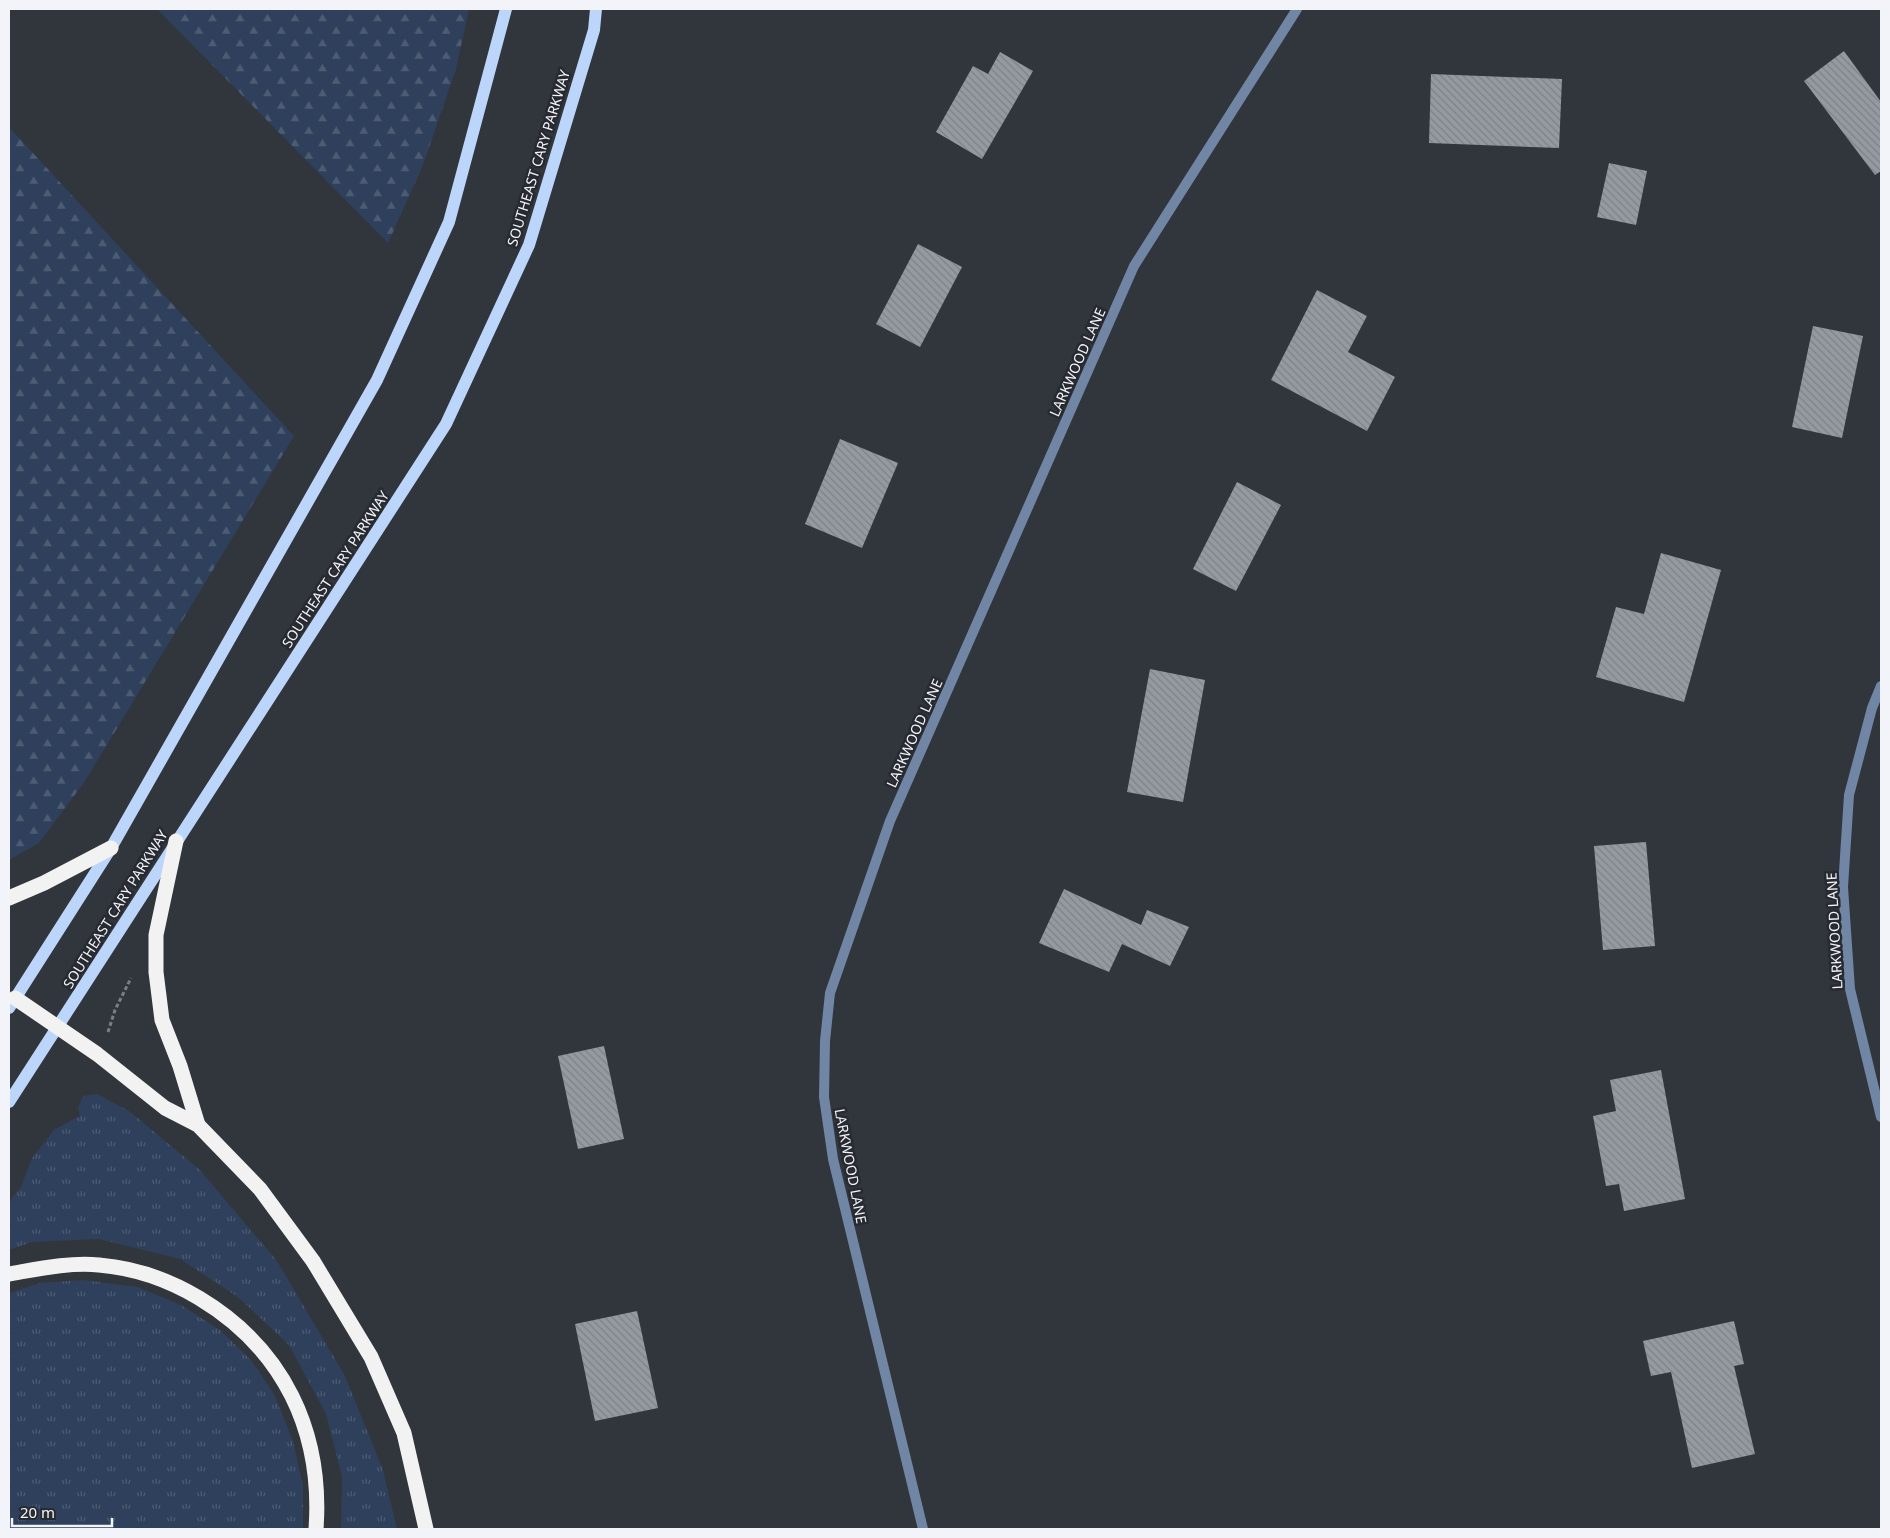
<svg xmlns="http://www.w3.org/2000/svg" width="1890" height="1538" font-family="'Noto Sans',sans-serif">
<defs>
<pattern id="grass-tufts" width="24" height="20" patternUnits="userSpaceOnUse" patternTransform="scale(1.25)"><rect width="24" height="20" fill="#2e405b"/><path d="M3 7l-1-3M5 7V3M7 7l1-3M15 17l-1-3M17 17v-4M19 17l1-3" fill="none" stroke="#4d5c73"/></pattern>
<pattern id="forest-firs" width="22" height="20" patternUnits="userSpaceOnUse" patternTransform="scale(1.25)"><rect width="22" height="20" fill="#2e405b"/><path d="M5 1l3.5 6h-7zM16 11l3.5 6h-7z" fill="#4d5c73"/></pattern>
<pattern id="building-back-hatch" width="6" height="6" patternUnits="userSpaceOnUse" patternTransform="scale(1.25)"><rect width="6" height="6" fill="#959aa1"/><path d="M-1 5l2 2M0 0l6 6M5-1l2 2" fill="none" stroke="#7e8287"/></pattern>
</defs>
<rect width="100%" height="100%" fill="#31353c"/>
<g fill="url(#grass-tufts)">
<polygon points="97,1094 129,1111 200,1170 277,1261 345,1376 383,1470 397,1529 341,1529 342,1477 326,1414 289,1345 238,1297 180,1259 99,1239 32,1242 9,1250 9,1202 21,1187 32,1158 55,1129 80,1116 78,1108 83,1096"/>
<polygon points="83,1280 138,1287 181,1305 220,1330 251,1360 274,1394 293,1441 303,1486 303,1529 9,1529 9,1293 40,1283"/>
</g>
<g fill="url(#forest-firs)">
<polygon points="157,9 469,9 456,69 423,165 388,243"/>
<polygon points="9,127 294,436 85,781 39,843 9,860"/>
</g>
<g fill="url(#building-back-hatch)">
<polygon points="1844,51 1881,102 1881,171 1875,175 1804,81"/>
<polygon points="1000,52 1033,71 982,159 936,132 973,66 988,74"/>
<polygon points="1431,74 1562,79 1559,148 1429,143"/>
<polygon points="1609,163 1647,171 1636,225 1597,217"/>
<polygon points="918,244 962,267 920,347 876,324"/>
<polygon points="1317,290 1367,316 1348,352 1395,377 1367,431 1271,380"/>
<polygon points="1813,326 1863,336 1842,438 1792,427"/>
<polygon points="840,439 898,463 862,548 805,524"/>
<polygon points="1237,482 1281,505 1236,591 1193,569"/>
<polygon points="1661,553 1721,570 1684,702 1596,677 1616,607 1644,614"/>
<polygon points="1150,669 1205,680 1183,802 1127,792"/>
<polygon points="1646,842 1655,946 1603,950 1594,846"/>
<polygon points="1064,889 1141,925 1147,910 1189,927 1170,966 1122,944 1109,972 1039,943"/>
<polygon points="604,1046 624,1139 578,1149 558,1056"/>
<polygon points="1661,1070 1685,1199 1624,1211 1619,1184 1606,1186 1593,1116 1616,1111 1610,1080"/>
<polygon points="637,1311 658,1408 595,1421 575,1324"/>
<polygon points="1734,1321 1744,1364 1734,1366 1755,1454 1692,1468 1671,1372 1651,1376 1643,1341"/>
</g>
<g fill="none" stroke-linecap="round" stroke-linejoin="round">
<polyline stroke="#7b7f85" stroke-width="3" stroke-dasharray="4 2.5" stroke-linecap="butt" points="108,1032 115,1010 131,978"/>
<g stroke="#7186a4" stroke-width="10">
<polyline points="1881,686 1872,708 1849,795 1843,887 1850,989 1881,1117"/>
<polyline points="923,1529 833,1159 824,1097 825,1041 830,993 890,821 1134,266 1297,9"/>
</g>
<g stroke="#bcd5fa" stroke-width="12">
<polyline points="9,1008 111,848 377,380 449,222 506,9"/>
<polyline points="9,1102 446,424 529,245 594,30 596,9"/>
</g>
<g stroke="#f2f2f2" stroke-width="15">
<polyline points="176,841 156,935 156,972 162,1020 180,1066 198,1125"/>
<polyline points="9,898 44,883 111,848"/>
<polyline points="15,998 97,1054 165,1108 198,1125 260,1189 313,1261 371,1357 404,1433 426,1529"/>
<path d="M9 1274C38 1269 70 1262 99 1265 135 1268 169 1280 199 1298 284 1349 323 1432 316 1529"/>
</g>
</g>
<g text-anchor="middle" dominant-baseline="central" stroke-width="5" stroke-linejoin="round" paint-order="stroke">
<g font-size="14" fill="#f2f4f9" stroke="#272b31">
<text transform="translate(538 158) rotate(-73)">SOUTHEAST CARY PARKWAY</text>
<text transform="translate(1077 362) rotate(-66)">LARKWOOD LANE</text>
<text transform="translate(335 569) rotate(-57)">SOUTHEAST CARY PARKWAY</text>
<text transform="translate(914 733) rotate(-66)">LARKWOOD LANE</text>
<text transform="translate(115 909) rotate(-58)">SOUTHEAST CARY PARKWAY</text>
<text transform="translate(1834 931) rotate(-93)">LARKWOOD LANE</text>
<text transform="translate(851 1166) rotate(79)">LARKWOOD LANE</text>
</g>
</g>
<rect width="1890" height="1538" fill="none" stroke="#f2f4f9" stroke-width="20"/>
<path d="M12 1518v8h100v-8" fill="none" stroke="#f2f4f9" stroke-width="2.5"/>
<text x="20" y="1518" font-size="15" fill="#f2f4f9" stroke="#272b31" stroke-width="4" paint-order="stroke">20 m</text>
</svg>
